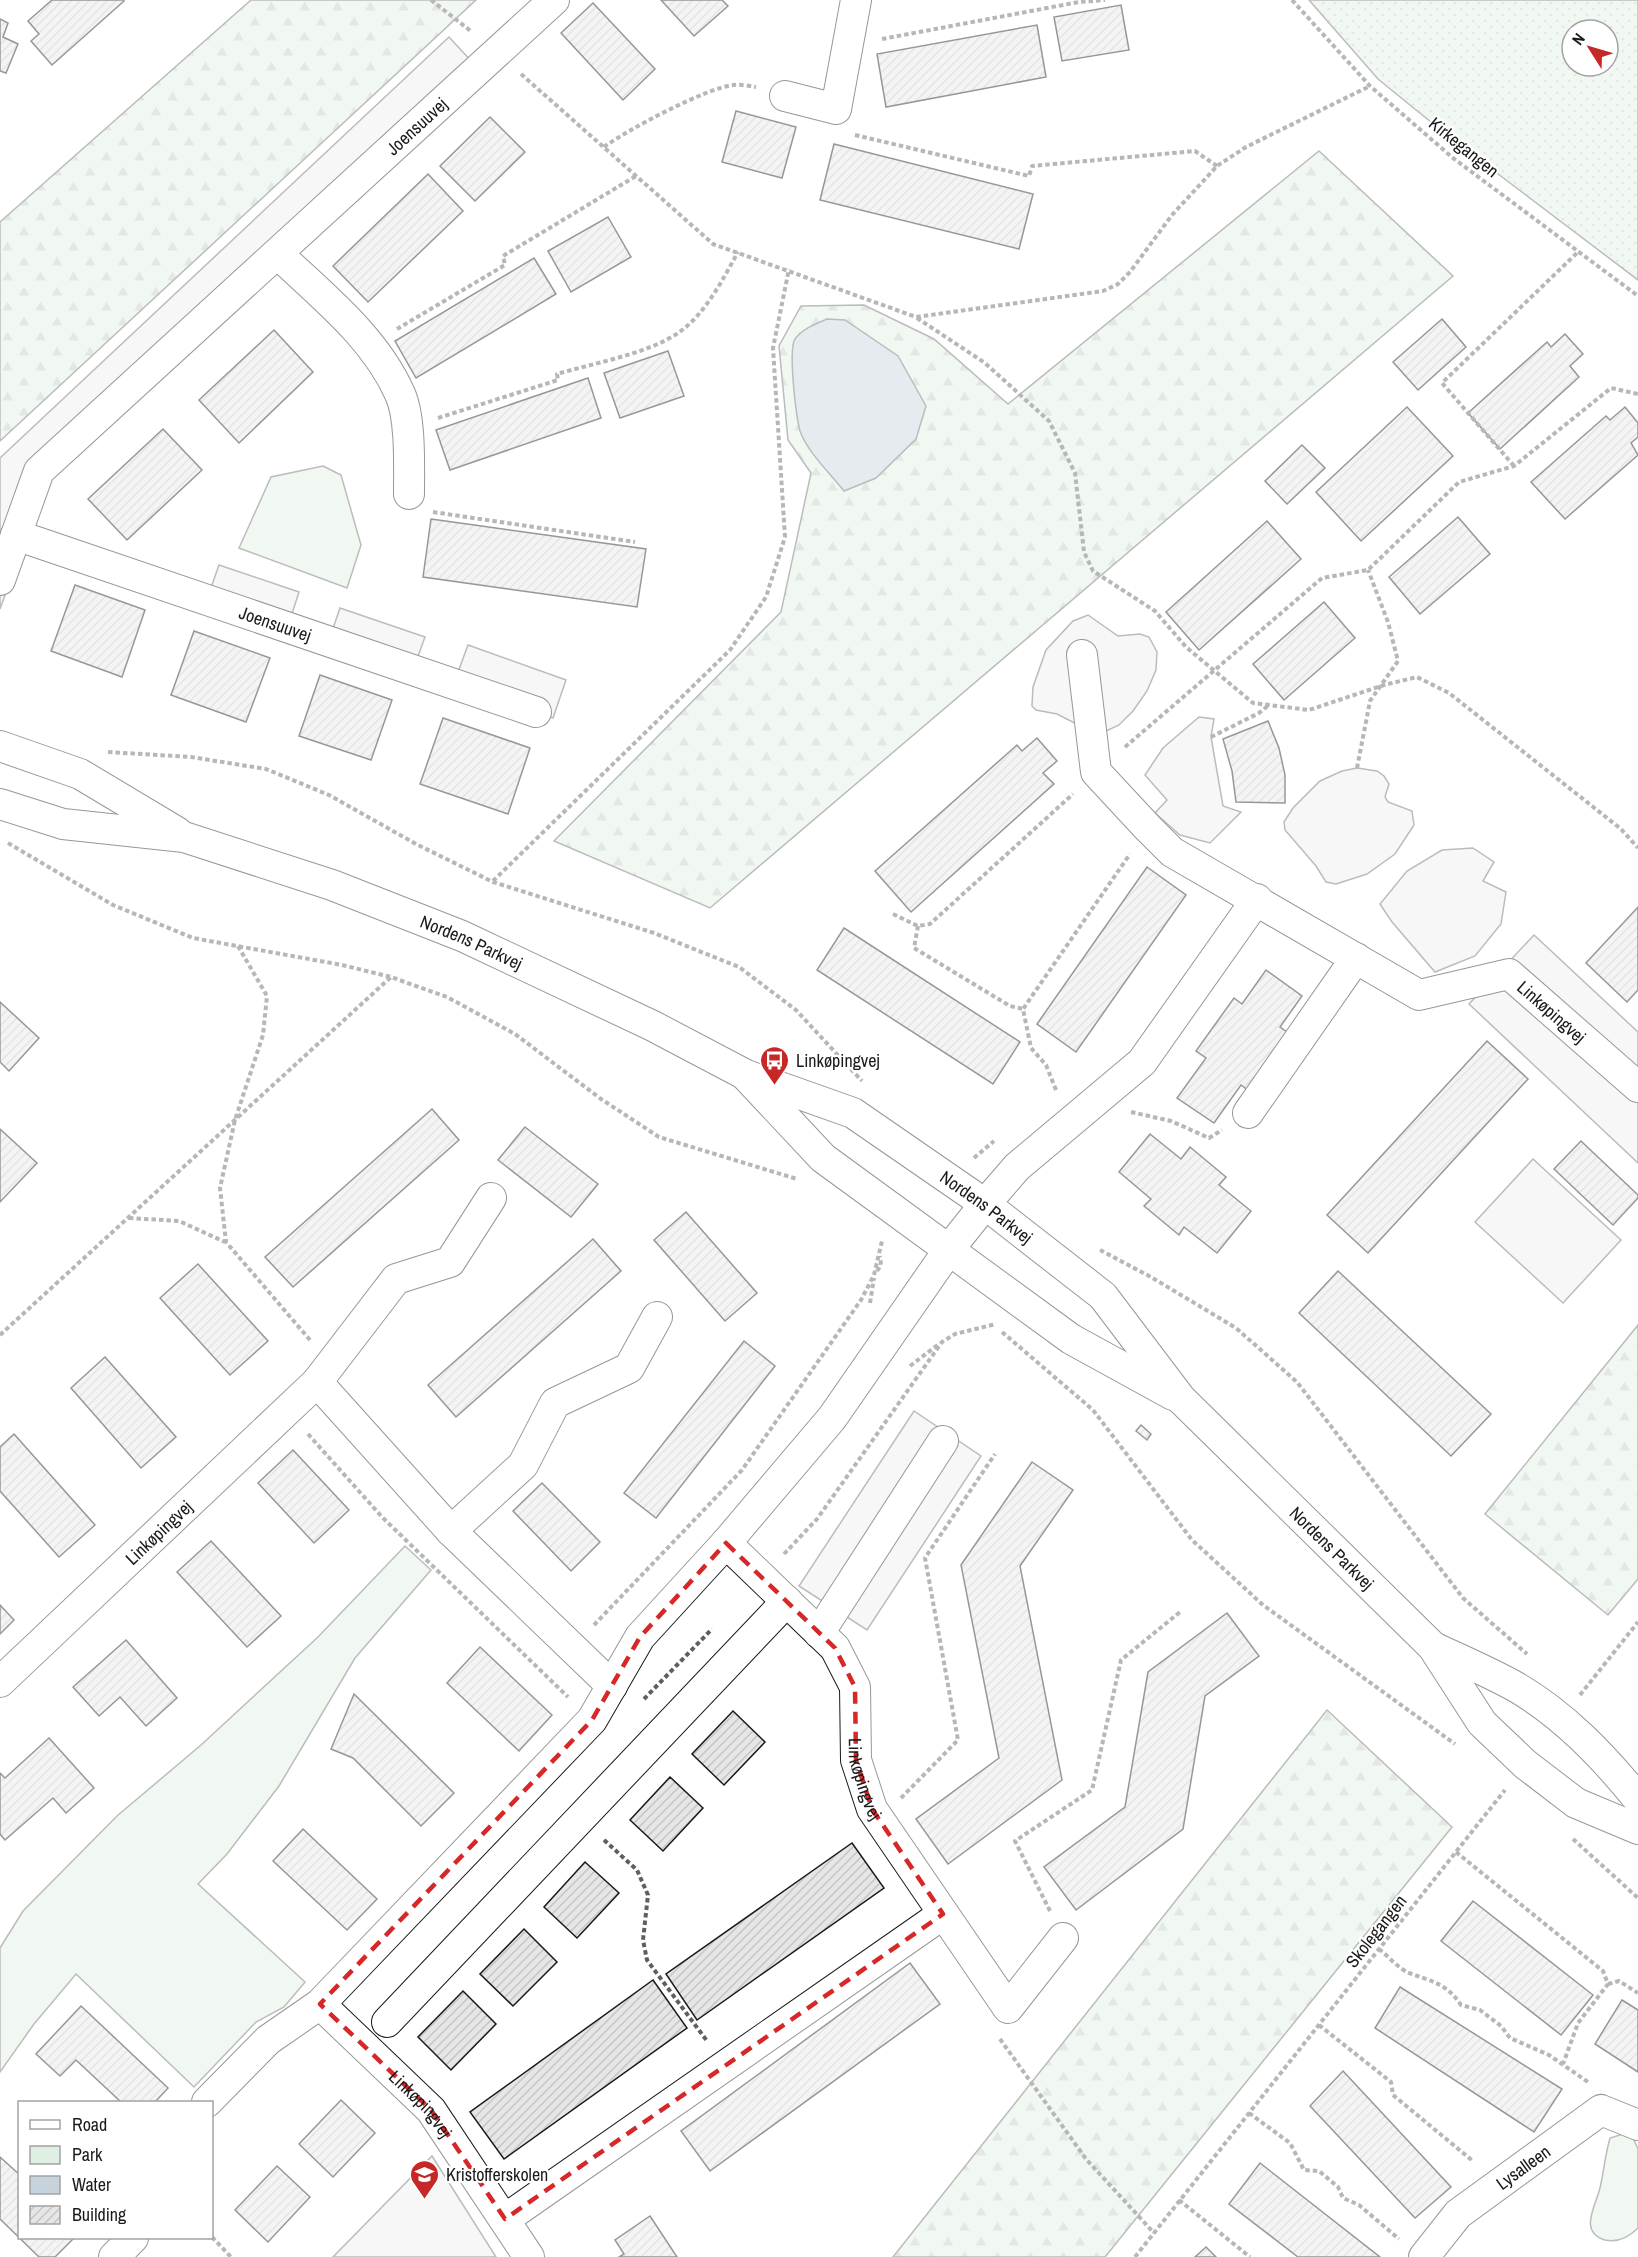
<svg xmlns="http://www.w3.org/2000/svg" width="1638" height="2257" font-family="'Archivo Narrow',sans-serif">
<defs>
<pattern id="grass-dots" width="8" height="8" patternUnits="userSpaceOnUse" patternTransform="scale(1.5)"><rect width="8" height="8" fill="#e0efe3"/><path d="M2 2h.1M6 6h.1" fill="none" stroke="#c0ccc2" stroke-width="1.8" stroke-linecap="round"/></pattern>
<pattern id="forest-firs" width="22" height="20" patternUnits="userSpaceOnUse" patternTransform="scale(1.5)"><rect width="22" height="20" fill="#e0efe3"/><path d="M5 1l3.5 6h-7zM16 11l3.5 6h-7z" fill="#c0ccc2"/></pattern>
<pattern id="building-hatch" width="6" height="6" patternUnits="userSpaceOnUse" patternTransform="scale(1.5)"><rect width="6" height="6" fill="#e6e6e6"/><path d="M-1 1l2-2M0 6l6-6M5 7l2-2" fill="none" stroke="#c5c5c5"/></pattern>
</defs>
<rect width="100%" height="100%" fill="#fff"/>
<path fill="url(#grass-dots)" stroke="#6a6a6a" stroke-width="1.5" fill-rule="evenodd" d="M1309 0H1638V280L1448 136 1378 79ZM1572 30H1608V66H1572Z"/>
<g fill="url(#forest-firs)" stroke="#6a6a6a" stroke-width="1.5">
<polygon points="251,0 476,0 0,441 0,222"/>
<polygon points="1319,151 1453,276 710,908 554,841 781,612 811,473 788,440 779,346 801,306 864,305 934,339 1008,404"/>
<polygon points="1638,1325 1638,1579 1608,1615 1485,1514"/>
<polygon points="1327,1710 1452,1827 1105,2257 893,2257"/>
</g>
<g fill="#e0efe3" stroke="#6a6a6a" stroke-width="1.5">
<polygon points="323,466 341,475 361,545 347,588 239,548 271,477"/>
<polygon points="405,1546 431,1570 355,1658 279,1786 227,1854 198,1884 305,1982 284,2007 256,2022 194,2087 76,1974 34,2024 0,2072 0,1948 23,1911 117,1816 201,1745 318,1637"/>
<path d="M1623 2134 1633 2138 1638 2149V2228C1629 2237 1618 2243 1605 2240 1578 2232 1596 2205 1600 2188 1604 2171 1605 2155 1610 2138Z"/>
</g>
<g fill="#ededed" stroke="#6a6a6a" stroke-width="1.5">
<polygon points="449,37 484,75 48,477 0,609 0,458"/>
<polygon points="219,565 299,592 288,626 207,599"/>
<polygon points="340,608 425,637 413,670 329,640"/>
<polygon points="1088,615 1118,636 1140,634 1149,637 1157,652 1156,670 1147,691 1133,711 1119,725 1098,735 1057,714 1036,710 1032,706 1033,687 1046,650 1073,621"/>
<polygon points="468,645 566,680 553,718 454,683"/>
<polygon points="1199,717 1214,719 1211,737 1223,806 1241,812 1210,843 1180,835 1155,813 1167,800 1145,775 1163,748"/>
<polygon points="1357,768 1377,771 1384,776 1389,784 1385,797 1388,802 1412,811 1414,825 1395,854 1367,874 1336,884 1326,882 1316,866 1285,830 1284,822 1293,808 1320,781 1342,771"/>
<polygon points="1473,848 1494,862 1483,881 1506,892 1501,924 1475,956 1435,972 1392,922 1380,904 1407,871 1442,850"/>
<polygon points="1534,935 1638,1032 1638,1163 1469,1004"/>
<polygon points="1533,1159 1621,1240 1563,1303 1475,1222"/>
<polygon points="914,1411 981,1456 867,1630 799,1586"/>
<polygon points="432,2156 496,2257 333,2257"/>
</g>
<path fill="#c6d2dc" stroke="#6a6a6a" stroke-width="1.5" d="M827 319 845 320 898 356 926 406 916 439 876 478 844 491C830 473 808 453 800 431 796 416 788 350 795 339 803 328 816 324 827 319Z"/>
<g fill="url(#building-hatch)" stroke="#1a1a1a" stroke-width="1.5">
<polygon points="52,0 123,0 124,1 52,65 31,41 39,34 28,21"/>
<polygon points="661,0 722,0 728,6 694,36"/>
<polygon points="593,3 655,69 623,100 561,33"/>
<polygon points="1121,5 1129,50 1062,61 1054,17"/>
<polygon points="0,19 8,23 3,37 18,44 6,73 0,71"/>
<polygon points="1037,25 1046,77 886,107 877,54"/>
<polygon points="736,111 796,127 782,178 722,162"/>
<polygon points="490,117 525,152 475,201 440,166"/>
<polygon points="834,144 1033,194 1019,249 820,200"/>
<polygon points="428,174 463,211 368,302 333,266"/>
<polygon points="608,217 631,257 571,292 548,251"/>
<polygon points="534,258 556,294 416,378 395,341"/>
<polygon points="1442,319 1466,347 1418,390 1393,362"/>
<polygon points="274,330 313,372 239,443 199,400"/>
<polygon points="1565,334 1583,354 1570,366 1579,377 1500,449 1468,413 1547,342 1551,347"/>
<polygon points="668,351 684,396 620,418 604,373"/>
<polygon points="588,378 601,418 450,470 436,430"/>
<polygon points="1407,407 1453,456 1361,541 1316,492"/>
<polygon points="1625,407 1638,423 1638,437 1631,443 1638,455 1565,519 1531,482 1606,416 1610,420"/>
<polygon points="163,429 202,470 127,540 88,499"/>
<polygon points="1302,445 1325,468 1287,504 1265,481"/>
<polygon points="1458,517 1490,554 1420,614 1389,577"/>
<polygon points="431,519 646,549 637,607 423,577"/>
<polygon points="1267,521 1301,559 1199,650 1166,612"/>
<polygon points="75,585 145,610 122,677 51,651"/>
<polygon points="1324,602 1355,638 1284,700 1253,664"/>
<polygon points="194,631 270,658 246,722 171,695"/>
<polygon points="320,675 392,700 371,760 299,736"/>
<polygon points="443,718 530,748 508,814 420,784"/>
<polygon points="1268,721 1279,748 1285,775 1285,803 1236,802 1232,771 1223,739"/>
<polygon points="1037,738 1057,761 1043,773 1054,784 911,912 875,871 1017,745 1022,751"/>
<polygon points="1147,867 1186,895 1076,1052 1037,1024"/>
<polygon points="1638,907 1638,990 1627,1002 1586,963"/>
<polygon points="844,928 1020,1042 993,1084 817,970"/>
<polygon points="1266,970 1302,996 1280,1027 1290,1034 1249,1091 1241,1085 1214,1123 1177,1098 1206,1058 1196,1051 1234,998 1242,1004"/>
<polygon points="0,1002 39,1038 9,1071 0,1062"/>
<polygon points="1487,1041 1528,1079 1368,1253 1327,1215"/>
<polygon points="432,1109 459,1140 293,1287 265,1257"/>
<polygon points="525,1127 598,1184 571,1217 498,1160"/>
<polygon points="0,1129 37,1163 0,1202"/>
<polygon points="1150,1134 1181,1159 1190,1147 1226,1177 1219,1185 1251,1211 1217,1253 1184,1227 1179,1235 1144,1206 1151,1199 1119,1172"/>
<polygon points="1581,1141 1638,1195 1638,1198 1613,1225 1554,1169"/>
<polygon points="686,1212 757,1293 725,1321 654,1240"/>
<polygon points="593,1239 621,1271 456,1417 428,1385"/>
<polygon points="198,1264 268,1341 230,1375 160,1298"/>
<polygon points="1338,1271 1491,1414 1451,1456 1299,1313"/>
<polygon points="744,1341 775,1366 656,1518 624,1493"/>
<polygon points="105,1357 176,1437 141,1468 71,1388"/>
<polygon points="1141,1425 1151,1434 1147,1440 1136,1431"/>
<polygon points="14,1434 95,1525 59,1557 0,1491 0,1447"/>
<polygon points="293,1450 349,1510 314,1543 258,1483"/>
<polygon points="1032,1462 1073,1490 1020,1566 1062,1780 948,1864 916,1819 999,1758 961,1565"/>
<polygon points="542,1483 600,1542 571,1571 513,1511"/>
<polygon points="211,1541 281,1616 247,1647 177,1572"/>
<polygon points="0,1605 14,1620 0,1634"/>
<polygon points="1227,1613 1259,1656 1205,1696 1183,1829 1076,1910 1044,1867 1125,1807 1148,1672"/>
<polygon points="126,1640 177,1698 146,1726 120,1697 99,1716 73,1687"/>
<polygon points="480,1647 552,1715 519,1751 447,1683"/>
<polygon points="354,1694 454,1793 421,1826 353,1758 331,1749"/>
<polygon points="733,1711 765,1742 724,1785 692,1754"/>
<polygon points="49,1738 94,1788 66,1813 53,1798 5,1840 0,1834 0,1773 5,1778"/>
<polygon points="670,1777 703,1808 663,1851 630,1820"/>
<polygon points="303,1829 377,1899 347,1930 273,1861"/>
<polygon points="852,1843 884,1888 697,2020 666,1974"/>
<polygon points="585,1862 619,1893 577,1938 544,1907"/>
<polygon points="1473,1901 1593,1995 1561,2035 1441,1941"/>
<polygon points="524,1929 557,1962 513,2006 480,1974"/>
<polygon points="910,1963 940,2004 710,2171 681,2131"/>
<polygon points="653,1980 687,2028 504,2159 470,2112"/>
<polygon points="1400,1987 1562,2089 1534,2132 1375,2028"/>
<polygon points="463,1991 496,2024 451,2070 418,2037"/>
<polygon points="1622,2000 1638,2010 1638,2072 1595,2044"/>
<polygon points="81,2006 168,2088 155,2102 121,2102 76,2060 60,2076 36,2054"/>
<polygon points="1343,2071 1451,2187 1415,2218 1310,2106"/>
<polygon points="341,2100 375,2133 333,2177 299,2144"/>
<polygon points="0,2157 20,2175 20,2238 74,2238 55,2257 39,2257 0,2219"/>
<polygon points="1260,2163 1380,2257 1298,2257 1229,2204"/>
<polygon points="277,2166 310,2197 268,2242 235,2210"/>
<polygon points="650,2216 677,2257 619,2257 624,2254 615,2240"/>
<polygon points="1206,2247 1216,2257 1195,2257"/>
</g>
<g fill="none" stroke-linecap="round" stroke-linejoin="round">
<defs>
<g id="street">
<polyline points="785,96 836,109 856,0"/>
<path d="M278 254C322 296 375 337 400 394 411 418 409 467 409 494"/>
<path id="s1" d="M16 535 536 712"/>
<path id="s2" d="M0 580 39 471 554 0"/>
<path id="s3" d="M1082 655 1096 772 1148 828 1172 852 1419 995 1509 974 1638 1087"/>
<polyline points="0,746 80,774 177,832"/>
<path id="s4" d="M0 804 63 824 184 837 332 885 462 936 653 1026 746 1075 853 1113 985 1204 1103 1296 1181 1399 1433 1647 1482 1723 1525 1764 1576 1803 1638 1829"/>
<polyline points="747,1077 823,1158 1071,1339 1173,1395"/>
<polyline points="1248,1113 1356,958"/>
<polyline points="317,1382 396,1279 450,1262 491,1198"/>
<polyline points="451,1531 523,1465 555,1403 629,1368 657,1317"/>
<path id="s5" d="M726 1543 835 1648 855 1687 856 1760 872 1809 1008 2008 1063 1938"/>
<polyline points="819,1633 943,1441"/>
<path d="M1433 1647C1461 1660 1489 1672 1516 1687 1564 1715 1603 1756 1638 1799"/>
<path id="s6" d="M0 1682 317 1382 451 1531 612 1686"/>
<path id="s7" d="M320 2004 431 2110 529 2257"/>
<polyline points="387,2022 787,1601"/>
<polyline points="207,2102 268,2040 320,2004 592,1720 640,1637 726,1543 832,1418 950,1248 985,1204 1017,1167 1142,1062 1257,899"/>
<polyline points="505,2219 943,1914"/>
<polyline points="114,2257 133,2238"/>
<path id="s8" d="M1424 2257 1458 2214 1601 2110 1638 2125"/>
</g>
</defs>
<use href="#street" stroke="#1a1a1a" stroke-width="32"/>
<g stroke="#5f5f5f" stroke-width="4" stroke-dasharray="4.5 3" stroke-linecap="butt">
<polyline points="431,0 472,32"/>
<polyline points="1292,0 1370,86 1453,158 1638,296"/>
<polyline points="882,39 1079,2 1105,0"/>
<polyline points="521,74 713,244 916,317 1103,291 1118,284 1130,272 1172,215 1217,166 1246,147 1370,86"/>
<polyline points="855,135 1029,176 1032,166 1195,151 1217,166"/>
<path d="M604 147C627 130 706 88 733 85 740 84 749 86 756 87"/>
<polyline points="917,318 985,363 1049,421 1075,473 1084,552 1093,571 1155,611 1186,647 1253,703 1309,710 1384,685 1417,677 1449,693 1621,829 1638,848"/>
<polyline points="397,329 505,265 503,256 636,176"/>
<path d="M438 418 558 380 557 374C594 363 647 354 678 333 705 315 723 279 738 252"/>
<polyline points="1514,466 1442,383 1579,251"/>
<polyline points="433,512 635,542"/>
<polyline points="1211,737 1259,713 1269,705"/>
<polyline points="1125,747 1322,578 1368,570 1459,482 1514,466 1611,388 1638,394"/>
<polyline points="108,752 191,757 266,769 329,795 416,844 493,882 654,933 739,967 796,1010 862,1081"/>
<polyline points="1357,768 1370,701 1398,661 1388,622 1368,570"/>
<polyline points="8,843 113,905 193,938 342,965 391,977 447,997 515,1034 601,1099 659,1137 797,1179"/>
<polyline points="493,881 730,650 766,597 785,537 773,348 789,269"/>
<polyline points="893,914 918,926 930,924 1073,794"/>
<polyline points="918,926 914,948 1010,1006 1023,1009"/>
<polyline points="238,946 267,996 263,1035 235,1120 220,1188 226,1242 310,1340"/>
<polyline points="1056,1090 1046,1065 1031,1048 1023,1009 1130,854"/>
<polyline points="1131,1112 1171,1121 1209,1138 1222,1130"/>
<polyline points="974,1158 994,1141"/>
<polyline points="129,1218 179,1221 225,1242"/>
<polyline points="1100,1250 1151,1277 1236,1328 1297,1382 1463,1598 1527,1654"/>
<polyline points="877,1271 881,1265 880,1256"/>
<polyline points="870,1303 874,1278"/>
<polyline points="1002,1332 1093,1410 1192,1540 1263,1605 1455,1744"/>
<polyline points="0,1335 391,977"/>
<polyline points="910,1366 939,1344"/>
<polyline points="308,1434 382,1517 568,1697"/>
<polyline points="784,1554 817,1519 942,1342 955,1334 996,1324"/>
<polyline points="594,1625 742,1470 861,1300 874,1275 882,1241"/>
<polyline points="1580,1695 1638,1622"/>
<polyline points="644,1699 712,1629"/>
<polyline points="901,1798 958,1740 925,1558 995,1454"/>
<polyline points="1573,1839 1638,1898"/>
<polyline points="604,1840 637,1870 648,1895 643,1940 647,1960 707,2041"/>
<polyline points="1456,1852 1603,1971 1608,1984 1578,2023 1563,2064"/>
<polyline points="1050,1911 1015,1841 1092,1790 1121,1660 1180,1612"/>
<path d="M1379 1949C1388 1956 1399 1969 1409 1973 1433 1982 1446 1983 1461 2005L1480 2010 1501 2026 1510 2038 1549 2055 1588 2082"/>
<polyline points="1608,1984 1619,1981 1638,1993"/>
<polyline points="1319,2025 1391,2082 1393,2095 1474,2162"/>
<polyline points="1000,2039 1086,2159 1154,2233"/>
<polyline points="1249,2113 1290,2143 1304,2170 1319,2171 1338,2187 1343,2198 1359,2205 1399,2239"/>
<polyline points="1179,2200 1250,2257"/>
<polyline points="212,2237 231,2257"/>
<polyline points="1135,2257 1505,1790"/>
</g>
<use href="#street" stroke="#fff" stroke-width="30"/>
</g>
<path d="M0 0H1638V2257H0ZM726 1543 835 1648 855 1687 856 1760 872 1809 943 1914 505 2219 431 2110 320 2004 592 1720 640 1637Z" fill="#fff" fill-opacity=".55" fill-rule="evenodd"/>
<path fill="none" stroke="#d62828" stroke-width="4.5" stroke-dasharray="12 8" stroke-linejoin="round" d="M726 1543 835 1648 855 1687 856 1760 872 1809 943 1914 505 2219 431 2110 320 2004 592 1720 640 1637Z"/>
<defs>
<symbol id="bus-pin" viewBox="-11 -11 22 30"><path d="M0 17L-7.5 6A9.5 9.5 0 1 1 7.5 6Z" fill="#c62828" stroke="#fff"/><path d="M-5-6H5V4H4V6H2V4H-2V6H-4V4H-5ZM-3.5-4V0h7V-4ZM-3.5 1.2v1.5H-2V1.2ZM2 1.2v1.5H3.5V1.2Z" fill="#fff"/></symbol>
<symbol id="school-pin" viewBox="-11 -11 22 30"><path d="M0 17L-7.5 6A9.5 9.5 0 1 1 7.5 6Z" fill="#c62828" stroke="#fff"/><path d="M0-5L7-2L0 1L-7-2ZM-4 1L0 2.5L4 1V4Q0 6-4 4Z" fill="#fff"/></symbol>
</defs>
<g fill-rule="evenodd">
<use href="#bus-pin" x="758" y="1044" width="33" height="45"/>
<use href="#school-pin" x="408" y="2158" width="33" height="45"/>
</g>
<g text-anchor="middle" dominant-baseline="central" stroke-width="4.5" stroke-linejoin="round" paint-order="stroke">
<g font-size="18" fill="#1a1a1a" stroke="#fff">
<text stroke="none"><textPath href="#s2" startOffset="627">Joensuuvej</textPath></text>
<text transform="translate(1464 147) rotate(39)">Kirkegangen</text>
<text stroke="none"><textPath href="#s1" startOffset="274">Joensuuvej</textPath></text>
<text stroke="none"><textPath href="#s4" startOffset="494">Nordens Parkvej</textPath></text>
<text stroke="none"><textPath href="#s3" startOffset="663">Linkøpingvej</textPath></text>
<text stroke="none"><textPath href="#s4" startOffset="1076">Nordens Parkvej</textPath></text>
<text stroke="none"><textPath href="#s6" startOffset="218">Linkøpingvej</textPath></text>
<text stroke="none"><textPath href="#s4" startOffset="1564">Nordens Parkvej</textPath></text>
<text stroke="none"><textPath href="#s5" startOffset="288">Linkøpingvej</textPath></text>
<text transform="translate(1376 1931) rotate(-52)">Skolegangen</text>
<text stroke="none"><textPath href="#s7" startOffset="142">Linkøpingvej</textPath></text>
<text stroke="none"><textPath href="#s8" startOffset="135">Lysalleen</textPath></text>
</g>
<g font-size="18" fill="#1a1a1a" stroke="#fff" text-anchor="start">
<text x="796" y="1060">Linkøpingvej</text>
<text x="446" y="2174">Kristofferskolen</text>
</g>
</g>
<rect x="18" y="2101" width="195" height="138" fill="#ffffff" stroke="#a3a3a3" stroke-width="1.5"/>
<rect x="30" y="2120" width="30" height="9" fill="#ffffff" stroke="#a3a3a3" stroke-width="1.5"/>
<text x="72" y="2131" font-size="18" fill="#1a1a1a">Road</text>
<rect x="30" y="2146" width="30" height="18" fill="#e0efe3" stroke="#a3a3a3" stroke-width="1.5"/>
<text x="72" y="2161" font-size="18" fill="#1a1a1a">Park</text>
<rect x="30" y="2176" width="30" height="18" fill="#c6d2dc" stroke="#a3a3a3" stroke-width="1.5"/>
<text x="72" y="2191" font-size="18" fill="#1a1a1a">Water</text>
<rect x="30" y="2206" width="30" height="18" fill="url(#building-hatch)" stroke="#a3a3a3" stroke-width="1.5"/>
<text x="72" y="2221" font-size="18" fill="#1a1a1a">Building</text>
<g transform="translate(1590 48) rotate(307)"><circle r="28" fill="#ffffff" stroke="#a3a3a3" stroke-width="1.5"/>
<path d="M0-4.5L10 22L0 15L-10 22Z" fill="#c62828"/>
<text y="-9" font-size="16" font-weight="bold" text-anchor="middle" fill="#1a1a1a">N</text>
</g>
</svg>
